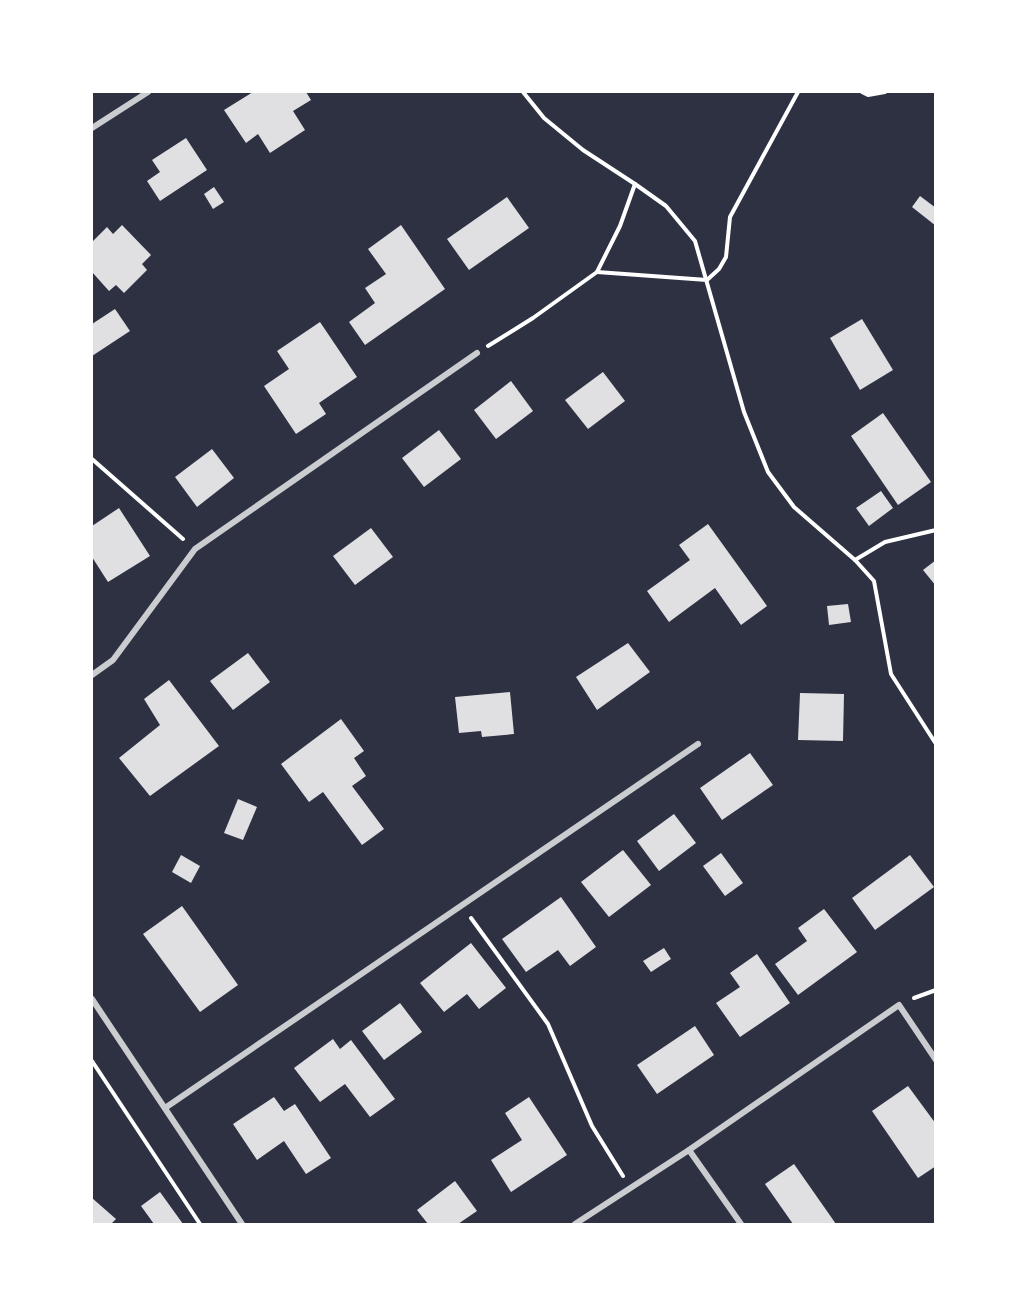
<svg xmlns="http://www.w3.org/2000/svg" width="1027" height="1316" font-family="Commissioner,sans-serif">
<rect width="100%" height="100%" fill="#2d3142"/>
<g fill="#e0e0e3">
<polygon points="253,92 306,92 311,100 293,111 305,130 270,153 258,134 246,143 224,110"/>
<polygon points="186,138 207,170 160,201 147,181 160,172 152,160"/>
<polygon points="214,187 224,202 213,209 204,194"/>
<polygon points="920,196 936,208 936,226 912,207"/>
<polygon points="507,197 529,228 469,270 447,239"/>
<polygon points="122,225 151,255 142,264 147,270 124,293 116,285 109,291 92,272 92,242 107,227 113,234"/>
<polygon points="401,225 445,289 365,345 349,322 375,303 365,288 386,274 368,249"/>
<polygon points="115,309 130,331 92,356 92,324"/>
<polygon points="862,319 893,370 860,390 830,338"/>
<polygon points="320,322 357,377 319,403 326,414 296,434 264,386 289,369 277,351"/>
<polygon points="603,372 625,401 588,429 565,400"/>
<polygon points="511,381 533,411 496,439 474,410"/>
<polygon points="883,413 931,482 898,505 851,436"/>
<polygon points="439,430 461,459 424,487 402,458"/>
<polygon points="212,449 234,478 197,507 175,477"/>
<polygon points="881,491 893,508 869,526 856,508"/>
<polygon points="119,508 150,556 108,582 92,557 92,526"/>
<polygon points="708,524 767,606 741,625 715,588 669,622 647,591 690,560 679,545"/>
<polygon points="371,528 393,557 355,585 333,556"/>
<polygon points="936,560 936,586 923,570"/>
<polygon points="848,604 851,622 829,625 827,606"/>
<polygon points="628,643 650,672 597,710 576,677"/>
<polygon points="248,653 270,682 233,710 210,681"/>
<polygon points="169,680 219,746 150,796 119,758 160,725 144,699"/>
<polygon points="510,692 514,734 482,737 481,731 459,733 455,697"/>
<polygon points="800,693 844,694 843,741 798,740"/>
<polygon points="341,719 364,751 354,758 366,776 352,786 384,829 362,845 323,792 309,802 281,764"/>
<polygon points="750,753 773,785 722,820 700,788"/>
<polygon points="238,799 257,807 243,840 224,833"/>
<polygon points="674,814 696,843 659,871 637,841"/>
<polygon points="623,850 651,885 609,917 581,882"/>
<polygon points="721,853 743,883 725,896 703,866"/>
<polygon points="181,855 200,866 191,883 172,872"/>
<polygon points="910,855 934,887 875,930 852,898"/>
<polygon points="561,897 596,947 570,966 558,950 526,972 502,939"/>
<polygon points="182,906 238,985 200,1012 143,934"/>
<polygon points="824,909 857,952 798,995 775,964 807,941 798,928"/>
<polygon points="471,943 506,988 479,1009 467,994 444,1012 420,983"/>
<polygon points="664,948 671,959 651,972 643,961"/>
<polygon points="757,954 790,1003 740,1037 716,1003 740,987 730,973"/>
<polygon points="400,1003 422,1032 384,1060 362,1031"/>
<polygon points="695,1026 714,1055 657,1094 637,1065"/>
<polygon points="333,1039 340,1049 351,1040 395,1099 370,1117 345,1084 320,1102 294,1068"/>
<polygon points="908,1086 936,1124 936,1166 918,1178 872,1111"/>
<polygon points="274,1097 284,1111 295,1104 331,1158 306,1174 284,1141 257,1160 233,1124"/>
<polygon points="529,1097 567,1155 511,1192 491,1160 522,1140 505,1113"/>
<polygon points="794,1164 836,1224 793,1224 765,1184"/>
<polygon points="455,1181 477,1211 458,1224 428,1224 417,1210"/>
<polygon points="160,1192 183,1224 154,1224 141,1206"/>
<polygon points="92,1198 116,1219 111,1224 92,1224"/>
</g>
<g fill="none" stroke-linecap="round" stroke-linejoin="round">
<g stroke="#fff" stroke-width="4">
<polyline points="523,92 544,118 583,150 635,184 666,206 695,241 744,412 768,472 794,507 855,560 874,581 891,674 936,744"/>
<polyline points="862,92 868,95 885,92"/>
<polyline points="597,272 707,280 719,269 726,257 730,217 798,92"/>
<polyline points="488,346 533,318 597,272 620,226 635,184"/>
<polyline points="92,459 183,539"/>
<polyline points="855,560 885,542 936,530"/>
<polyline points="471,918 548,1024 592,1126 623,1176"/>
<polyline points="914,998 936,990"/>
<polyline points="92,1061 200,1224"/>
</g>
<g stroke="#caccd0" stroke-width="6">
<polyline points="92,128 148,92"/>
<polyline points="92,675 113,660 195,549 477,353"/>
<polyline points="92,999 242,1224"/>
<polyline points="165,1108 698,744"/>
<polyline points="689,1150 741,1224"/>
<polyline points="575,1224 689,1150 899,1005 936,1060"/>
</g>
</g>
<rect width="1027" height="1316" fill="none" stroke="#ffffff" stroke-width="186"/>
</svg>
